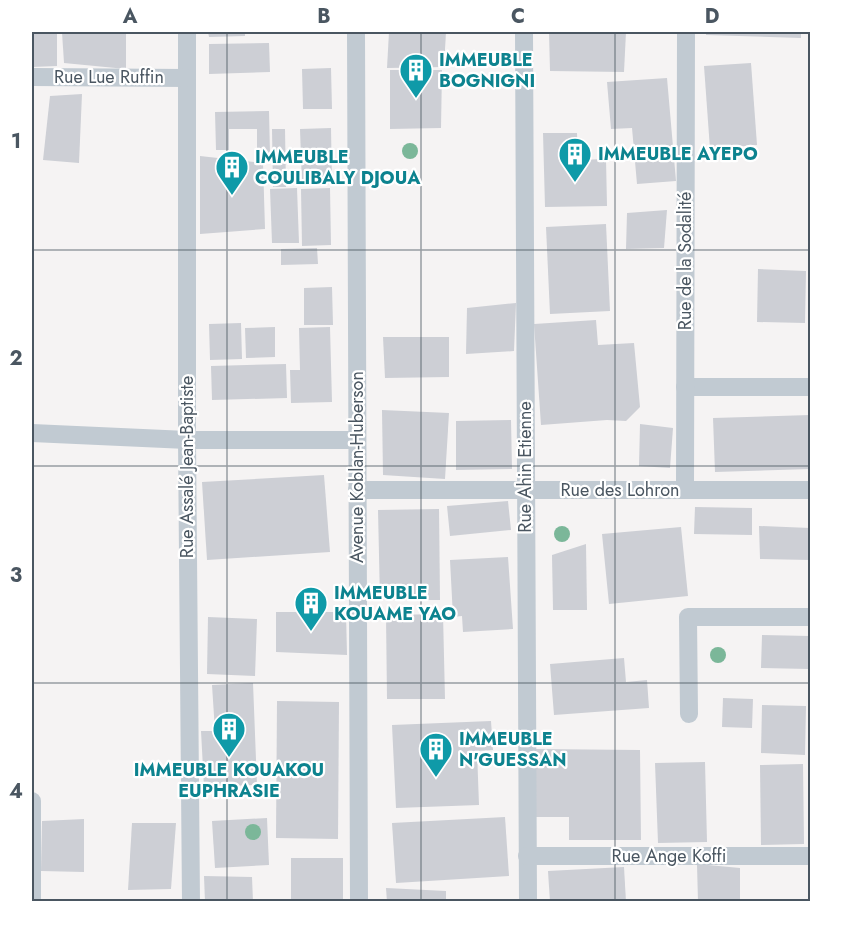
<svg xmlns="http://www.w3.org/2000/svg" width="842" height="933" font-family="Jost,sans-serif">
<rect width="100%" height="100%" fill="#f5f3f3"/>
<g fill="#cdcfd5">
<polygon points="32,32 57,32 57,66 32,67"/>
<polygon points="62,32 126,32 126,69 64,63"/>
<polygon points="208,32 245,32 245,36 209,37"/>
<polygon points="389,32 446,32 444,67 387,68"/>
<polygon points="549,32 626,32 624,72 550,71"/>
<polygon points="706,32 801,32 801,38 706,35"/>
<polygon points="269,43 270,72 209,74 209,44"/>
<polygon points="751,63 757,145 710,149 704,66"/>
<polygon points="331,68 332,109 303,109 302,69"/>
<polygon points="390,70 442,70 441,128 390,129"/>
<polygon points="667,78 676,181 637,184 632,128 611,129 607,82"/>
<polygon points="82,94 79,163 43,160 50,96"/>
<polygon points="269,111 270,154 257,154 257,129 229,129 229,150 216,150 215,112"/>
<polygon points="331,128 332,184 302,185 300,129"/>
<polygon points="272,129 285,129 286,187 273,187"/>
<polygon points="543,133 577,133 578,160 606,159 607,206 545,207"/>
<polygon points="200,156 263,163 265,229 200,234"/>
<polygon points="297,188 299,243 272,243 270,189"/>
<polygon points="330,188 331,245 302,246 301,189"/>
<polygon points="667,210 664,248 626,249 627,213"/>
<polygon points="606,224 610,311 550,314 546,227"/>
<polygon points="317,248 318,264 281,265 281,249"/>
<polygon points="758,269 806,271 805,323 757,322"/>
<polygon points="332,287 333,325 304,325 304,288"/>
<polygon points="516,303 514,351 466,354 467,308"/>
<polygon points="596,320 598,345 634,343 640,407 626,421 607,420 541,425 534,324"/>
<polygon points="241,323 242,359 210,360 209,324"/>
<polygon points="275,327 275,357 246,358 245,328"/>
<polygon points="330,327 332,402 291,403 290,370 300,370 299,328"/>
<polygon points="383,337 449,337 449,377 385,378"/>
<polygon points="286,364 287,398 212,400 211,366"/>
<polygon points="382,410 449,413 445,479 383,475"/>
<polygon points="810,415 810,469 715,472 713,418"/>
<polygon points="511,420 512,469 456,470 456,421"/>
<polygon points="640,424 673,428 670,468 639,466"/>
<polygon points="324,475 330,552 207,560 202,482"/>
<polygon points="508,501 511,530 450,536 447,506"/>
<polygon points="695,507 752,508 752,535 694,534"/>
<polygon points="439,509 440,600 380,600 378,510"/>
<polygon points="759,526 810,528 810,560 760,559"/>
<polygon points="681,527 688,596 609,604 602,534"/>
<polygon points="586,544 587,610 553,610 552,555"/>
<polygon points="508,557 513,629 463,632 462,616 453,617 450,560"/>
<polygon points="276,612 346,612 347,655 276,652"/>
<polygon points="443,614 445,699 387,699 386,615"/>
<polygon points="208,617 257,619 255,676 207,674"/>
<polygon points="762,635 810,636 809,669 761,668"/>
<polygon points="624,658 626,682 647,680 649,708 554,715 550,664"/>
<polygon points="253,683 257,785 204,787 201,731 215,731 212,685"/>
<polygon points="723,698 753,699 752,728 722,727"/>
<polygon points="277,701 339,702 338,839 276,838"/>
<polygon points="762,705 806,706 805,755 761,753"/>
<polygon points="491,721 493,750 477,751 479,805 396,808 392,725"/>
<polygon points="536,749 640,750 641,840 569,840 569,817 536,817"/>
<polygon points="705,762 707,842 658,843 655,763"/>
<polygon points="803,764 804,844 761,845 760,765"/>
<polygon points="505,817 509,876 396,883 392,823"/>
<polygon points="267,818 269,865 215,868 212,821"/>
<polygon points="84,819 84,872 41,871 42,821"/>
<polygon points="132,823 176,823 171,889 128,890"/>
<rect x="291" y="858" width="52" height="44"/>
<polygon points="697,864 740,868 740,902 698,902"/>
<polygon points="624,867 626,902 550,902 548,871"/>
<polygon points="204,876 252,877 253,902 205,902"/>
<polygon points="386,888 446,891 446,902 387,902"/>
</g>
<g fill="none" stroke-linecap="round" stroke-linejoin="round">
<g stroke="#c1cad2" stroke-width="18">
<polyline points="187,32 187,440 191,902"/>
<polyline points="356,32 359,902"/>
<polyline points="524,32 528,902"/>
<polyline points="32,77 187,78"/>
<polyline points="685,387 810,387"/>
<polyline points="32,433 187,440 357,440"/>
<polyline points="357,490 810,490"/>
<polyline points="685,490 686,32"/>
<polyline points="689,714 688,617 810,617"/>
<polyline points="32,801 32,902"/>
<polyline points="527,856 810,856"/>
</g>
</g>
<g fill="#7bb799">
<circle cx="410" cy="151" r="8"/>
<circle cx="562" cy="534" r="8"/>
<circle cx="718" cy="655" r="8"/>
<circle cx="253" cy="832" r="8"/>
</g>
<path fill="none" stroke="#4a5661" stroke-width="1.5" stroke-opacity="0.55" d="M227 32V902M421 32V902M615 32V902M32 250H810M32 466H810M32 683H810"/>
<defs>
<symbol id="building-pin" viewBox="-11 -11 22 30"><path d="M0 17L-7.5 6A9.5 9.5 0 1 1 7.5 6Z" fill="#0f9aa8" stroke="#fff"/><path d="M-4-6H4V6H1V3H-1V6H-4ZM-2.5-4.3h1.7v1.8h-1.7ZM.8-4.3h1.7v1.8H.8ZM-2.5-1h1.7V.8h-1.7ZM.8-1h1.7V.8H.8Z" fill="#fff"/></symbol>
</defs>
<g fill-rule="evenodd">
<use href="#building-pin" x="397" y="51" width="38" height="52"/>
<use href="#building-pin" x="556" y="135" width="38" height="52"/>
<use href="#building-pin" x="213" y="148" width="38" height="52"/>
<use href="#building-pin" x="292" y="584" width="38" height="52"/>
<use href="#building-pin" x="210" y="710" width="38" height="52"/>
<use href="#building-pin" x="417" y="730" width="38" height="52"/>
</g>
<g text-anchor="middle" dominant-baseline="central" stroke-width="4.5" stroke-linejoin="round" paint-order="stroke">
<g font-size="18" font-weight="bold" fill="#0d838f" stroke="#fff" text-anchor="start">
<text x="439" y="60">IMMEUBLE<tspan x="439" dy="21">BOGNIGNI</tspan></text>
<text x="598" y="154">IMMEUBLE AYEPO</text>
<text x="255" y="157">IMMEUBLE<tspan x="255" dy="21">COULIBALY DJOUA</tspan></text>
<text x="334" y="593">IMMEUBLE<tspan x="334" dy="21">KOUAME YAO</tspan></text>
<text x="459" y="739">IMMEUBLE<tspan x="459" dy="21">N'GUESSAN</tspan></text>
<text x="229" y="770" text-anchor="middle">IMMEUBLE KOUAKOU<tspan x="229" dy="21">EUPHRASIE</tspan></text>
</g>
<g font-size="18" fill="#4a5661" stroke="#fff">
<text x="109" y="77">Rue Lue Ruffin</text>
<text transform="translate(685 261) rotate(-90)">Rue de la Sodalité</text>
<text transform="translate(187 467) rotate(-90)">Rue Assalé Jean-Baptiste</text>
<text transform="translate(357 467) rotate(-90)">Avenue Koblan-Huberson</text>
<text transform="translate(525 467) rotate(-90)">Rue Ahin Etienne</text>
<text x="620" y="490">Rue des Lohron</text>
<text x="669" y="856">Rue Ange Koffi</text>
</g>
</g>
<rect width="842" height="933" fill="none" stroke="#ffffff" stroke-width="66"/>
<rect x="33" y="33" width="776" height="867" fill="none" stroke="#4a5661" stroke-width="2"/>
<g font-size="20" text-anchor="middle" font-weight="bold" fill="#4a5661">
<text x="130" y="23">A</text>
<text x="324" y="23">B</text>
<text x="518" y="23">C</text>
<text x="712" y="23">D</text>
<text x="16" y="148">1</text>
<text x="16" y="365">2</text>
<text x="16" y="582">3</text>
<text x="16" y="798">4</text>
</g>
</svg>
